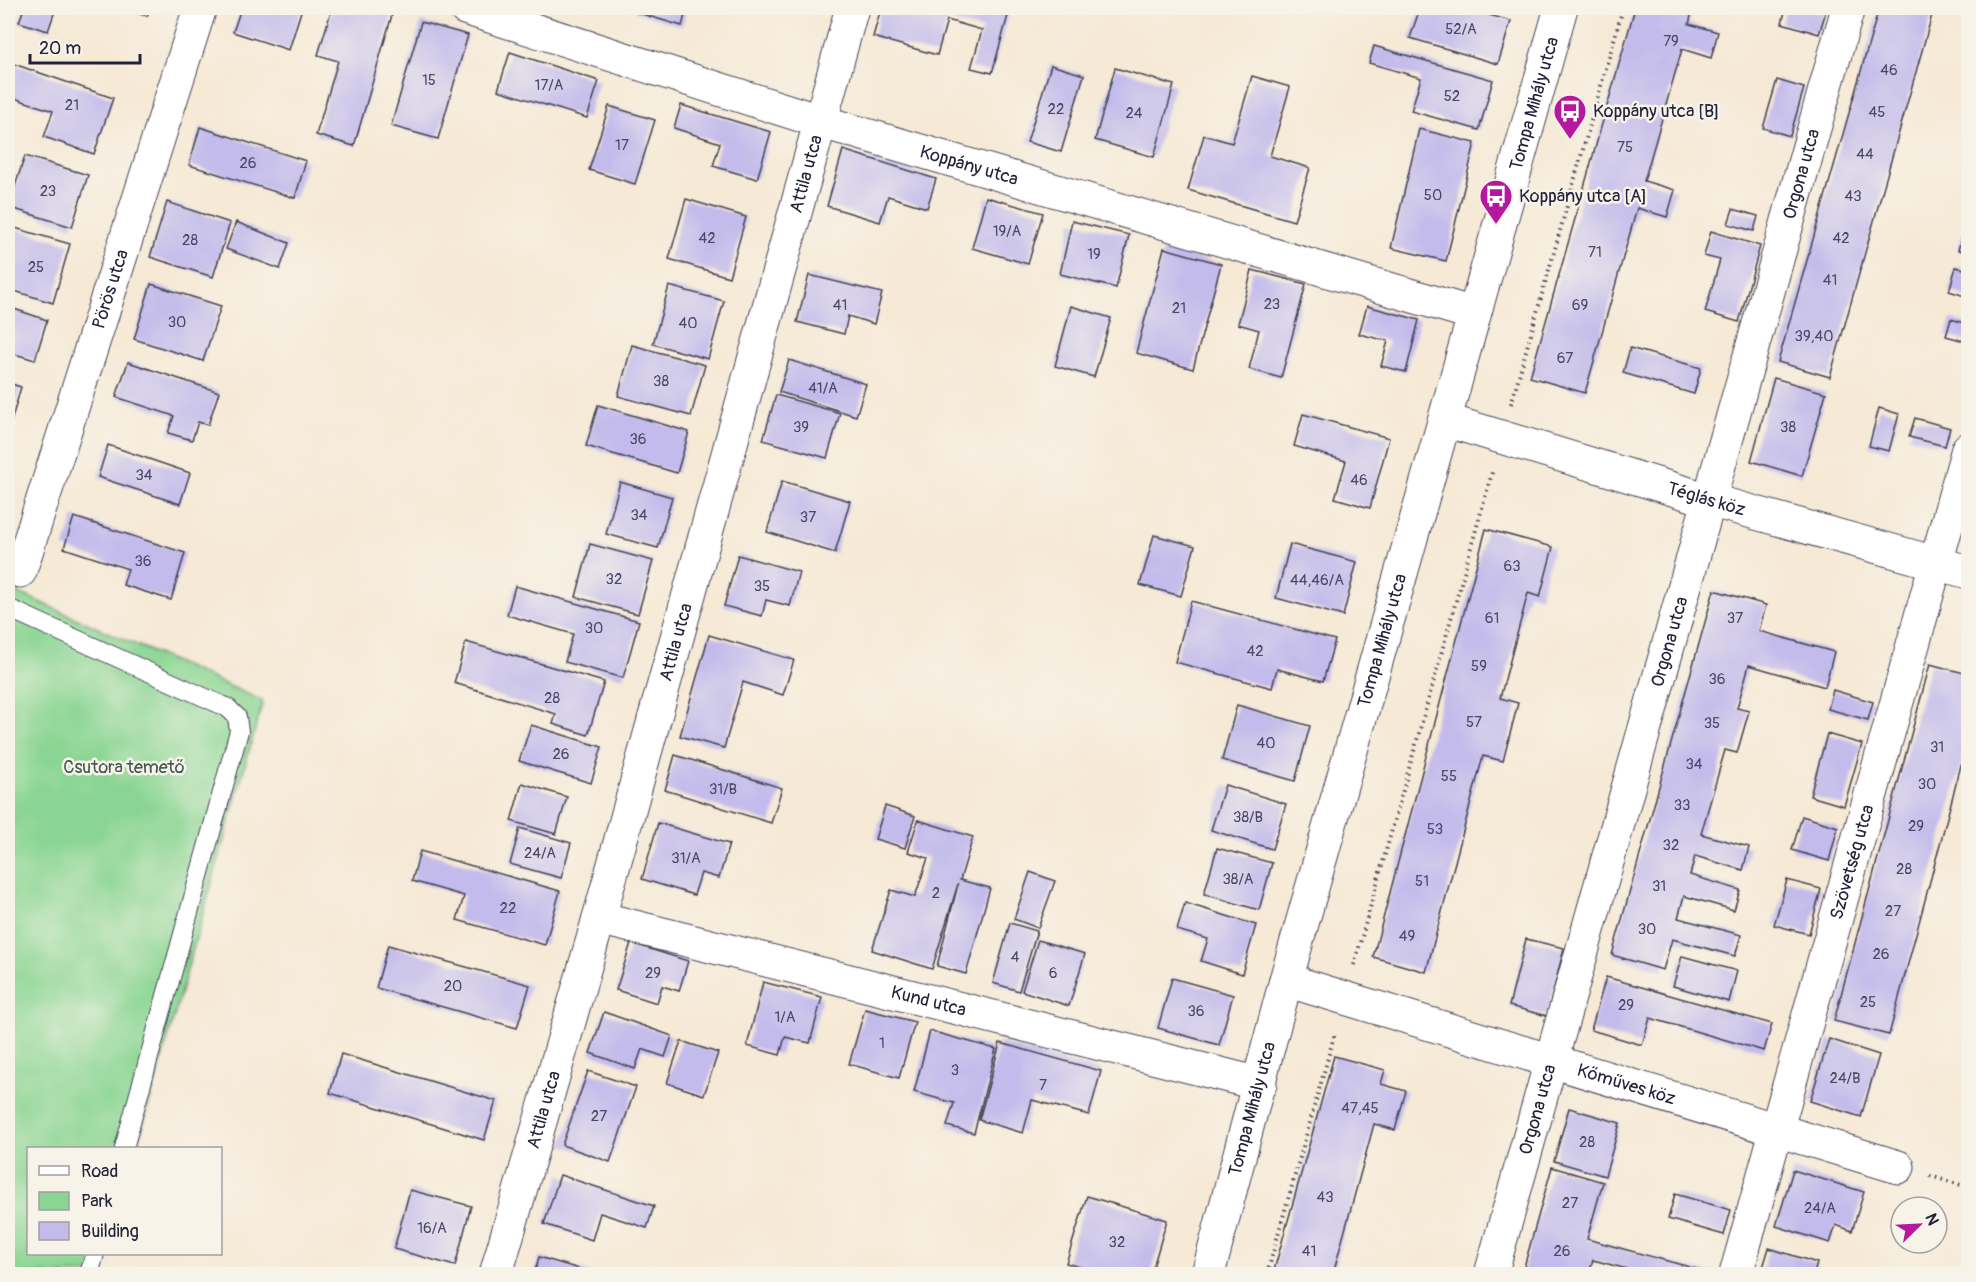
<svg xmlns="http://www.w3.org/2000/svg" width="1976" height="1282" font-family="Pangolin,sans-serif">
<rect width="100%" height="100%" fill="#f7f3e8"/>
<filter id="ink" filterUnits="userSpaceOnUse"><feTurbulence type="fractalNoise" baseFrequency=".0167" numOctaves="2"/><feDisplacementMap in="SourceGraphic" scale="12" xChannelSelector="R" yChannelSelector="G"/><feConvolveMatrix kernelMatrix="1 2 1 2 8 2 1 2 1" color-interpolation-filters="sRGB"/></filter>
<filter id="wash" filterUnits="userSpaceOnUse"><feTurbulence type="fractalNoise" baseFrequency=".008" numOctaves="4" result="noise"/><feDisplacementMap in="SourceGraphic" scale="24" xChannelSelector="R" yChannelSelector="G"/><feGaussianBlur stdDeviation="1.35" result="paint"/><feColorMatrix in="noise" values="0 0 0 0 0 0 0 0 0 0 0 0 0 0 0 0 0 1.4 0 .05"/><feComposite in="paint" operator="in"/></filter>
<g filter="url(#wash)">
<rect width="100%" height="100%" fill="#f6e9d6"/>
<polygon fill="#8ad593" stroke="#567c67" stroke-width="1.5" points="8,588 263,701 137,1148 28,1148 28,1254 107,1254 101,1274 8,1274"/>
<g id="blocks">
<g fill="#c2bbeb">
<polygon points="24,8 56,8 48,31 19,22"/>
<polygon points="121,8 150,8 147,16"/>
<polygon points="241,8 302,8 289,50 233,32"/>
<polygon points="332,8 368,8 392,15 354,146 316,135 338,61 318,55"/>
<polygon points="636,8 687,8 682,26 635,12"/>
<polygon points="763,8 782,8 780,13"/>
<polygon points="881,8 995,8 1009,12 992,73 971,68 982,30 947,20 937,55 873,37"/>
<polygon points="1420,8 1464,8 1511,21 1498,64 1410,38"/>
<polygon points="1635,8 1693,8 1689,24 1718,32 1711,58 1682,49 1644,181 1675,190 1667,217 1637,208 1585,393 1530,377"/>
<polygon points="1786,8 1827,8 1819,34 1782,23"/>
<polygon points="1879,8 1934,8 1830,377 1778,362"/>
<polygon points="421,22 468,35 438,139 391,126"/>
<polygon points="1374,46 1493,80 1479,130 1411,111 1421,78 1369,63"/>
<polygon points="510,52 599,81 587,118 498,90"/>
<polygon points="8,62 113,98 94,154 44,137 53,111 8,96"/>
<polygon points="1051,65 1084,75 1061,152 1027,142"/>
<polygon points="1115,68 1174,85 1154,157 1095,140"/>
<polygon points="1252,76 1290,87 1270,156 1310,168 1294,221 1188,190 1204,135 1232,143"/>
<polygon points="1777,80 1804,88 1790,136 1763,128"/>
<polygon points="681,105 771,132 757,179 713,166 720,143 674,128"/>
<polygon points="609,106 655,120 635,184 589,170"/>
<polygon points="200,127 306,161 295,198 189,165"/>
<polygon points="1419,129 1475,143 1446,261 1391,248"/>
<polygon points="843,150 936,179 927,208 888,196 880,222 827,206"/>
<polygon points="25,156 88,175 72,227 8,207"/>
<polygon points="986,197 1043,213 1028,264 972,248"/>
<polygon points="686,199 746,217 729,277 669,259"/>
<polygon points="167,202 230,223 213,277 150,257"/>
<polygon points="1733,209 1758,216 1754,231 1728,224"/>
<polygon points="1072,221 1129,235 1116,288 1060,274"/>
<polygon points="236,222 289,243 280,269 226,249"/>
<polygon points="1966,222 1968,223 1968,252 1958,250"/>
<polygon points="8,226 70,244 53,303 8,289"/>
<polygon points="1711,231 1760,246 1739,322 1705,312 1720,260 1704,256"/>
<polygon points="1164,248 1221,264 1193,369 1136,353"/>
<polygon points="1956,267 1968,270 1968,297 1949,291"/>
<polygon points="1252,270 1306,284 1281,378 1249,369 1259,330 1238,324"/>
<polygon points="809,275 882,293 874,324 848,316 844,334 797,322"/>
<polygon points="151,284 221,306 203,361 134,339"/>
<polygon points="669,286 724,301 708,359 653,344"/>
<polygon points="1071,306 1111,318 1094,377 1055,366"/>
<polygon points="1367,306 1419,320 1406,372 1381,366 1388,341 1359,334"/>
<polygon points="8,307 47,320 35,360 8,352"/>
<polygon points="1951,319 1968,324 1968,342 1946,336"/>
<polygon points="632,345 705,365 691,416 618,396"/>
<polygon points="1630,348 1701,368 1694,394 1623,373"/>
<polygon points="789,360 866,384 856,416 779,392"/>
<polygon points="128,362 219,392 208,425 198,422 192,440 168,433 174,416 116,397"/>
<polygon points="1774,378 1826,393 1802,476 1751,461"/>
<polygon points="8,383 21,387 11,422 8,421"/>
<polygon points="776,395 840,413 827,458 763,440"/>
<polygon points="598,405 689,432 677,473 586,446"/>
<polygon points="1879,408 1899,414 1889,451 1869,446"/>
<polygon points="1303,414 1389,438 1370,508 1335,498 1346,461 1294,446"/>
<polygon points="1915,418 1950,428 1945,446 1909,437"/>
<polygon points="108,445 190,473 180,504 98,477"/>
<polygon points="782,481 850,501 835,553 767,532"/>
<polygon points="620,482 672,497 658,548 606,534"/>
<polygon points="74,517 185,553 171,600 123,585 128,569 64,548"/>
<polygon points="1486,529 1553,547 1540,597 1528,593 1500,698 1518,703 1503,761 1483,756 1426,972 1373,957"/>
<polygon points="1154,535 1195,546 1181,596 1140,585"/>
<polygon points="590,544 653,561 638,614 576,597"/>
<polygon points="1290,544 1357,562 1343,616 1276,598"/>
<polygon points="738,555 799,572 790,606 766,600 762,616 724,606"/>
<polygon points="515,586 639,621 623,678 565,662 573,634 507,615"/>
<polygon points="1714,590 1766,605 1759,631 1834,652 1825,687 1749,665 1737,708 1749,711 1737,753 1725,750 1701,834 1749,847 1743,870 1695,856 1690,875 1740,890 1734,910 1684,896 1678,918 1741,935 1735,956 1672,939 1663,970 1612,955"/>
<polygon points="1191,601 1335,640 1323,681 1277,669 1272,688 1175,662"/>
<polygon points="709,635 794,660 783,695 743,682 724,748 680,736"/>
<polygon points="466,642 604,682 588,735 553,724 556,714 454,683"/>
<polygon points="1930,664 1968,674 1968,739 1889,1035 1834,1021"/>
<polygon points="1833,690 1873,702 1868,720 1828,709"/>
<polygon points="1237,705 1310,726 1295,781 1222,760"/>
<polygon points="531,725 602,747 591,783 519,761"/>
<polygon points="1827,734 1862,744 1844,806 1810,796"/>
<polygon points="675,755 782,788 771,823 665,790"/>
<polygon points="522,783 567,797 556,834 511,821"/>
<polygon points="1225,785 1286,804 1272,849 1211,830"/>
<polygon points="885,806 915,816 905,848 875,839"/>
<polygon points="1802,816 1838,827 1829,861 1792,850"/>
<polygon points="918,820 973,837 960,880 990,888 966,974 937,966 958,884 932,969 872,950 891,890 915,897 928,858 908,852"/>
<polygon points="658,823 729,844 719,878 701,873 694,895 642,879"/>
<polygon points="520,828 571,843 561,878 510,864"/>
<polygon points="1217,848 1272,863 1259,910 1204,894"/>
<polygon points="420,851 560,891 545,945 457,920 464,896 412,881"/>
<polygon points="1030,872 1055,881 1038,928 1014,919"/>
<polygon points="1787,880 1821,889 1809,934 1774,925"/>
<polygon points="1185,903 1256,925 1242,974 1201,961 1208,939 1177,930"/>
<polygon points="1010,923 1037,931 1019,991 993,983"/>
<polygon points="1526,939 1564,948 1547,1016 1509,1006"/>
<polygon points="1038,940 1085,954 1069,1006 1022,991"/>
<polygon points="631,943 688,961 679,991 662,986 657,1003 616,990"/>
<polygon points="388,945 530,985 517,1028 376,988"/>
<polygon points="1682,956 1737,971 1729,1002 1673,986"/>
<polygon points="1606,977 1772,1024 1764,1051 1650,1018 1642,1045 1591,1030"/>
<polygon points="1172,978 1233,995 1219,1045 1158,1028"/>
<polygon points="763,982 822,997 810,1043 785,1037 780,1055 747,1046"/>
<polygon points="865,1009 915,1022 899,1078 849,1064"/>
<polygon points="604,1012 672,1036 665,1057 642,1049 635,1069 590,1053"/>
<polygon points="930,1031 996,1049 974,1133 947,1126 954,1103 914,1092"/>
<polygon points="1829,1039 1879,1055 1861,1117 1810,1101"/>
<polygon points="681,1041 718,1053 704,1095 667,1083"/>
<polygon points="1000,1043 1101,1071 1089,1115 1032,1100 1023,1133 979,1120"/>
<polygon points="341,1054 496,1101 484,1140 330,1093"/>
<polygon points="1334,1056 1385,1070 1381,1084 1406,1091 1395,1130 1374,1124 1333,1274 1273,1274"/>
<polygon points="588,1071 636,1087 610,1162 562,1145"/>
<polygon points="1569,1108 1620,1123 1605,1176 1554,1161"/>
<polygon points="1552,1167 1603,1182 1587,1239 1715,1274 1646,1274 1593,1260 1589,1274 1522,1274"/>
<polygon points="1793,1170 1864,1192 1852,1231 1836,1225 1830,1243 1776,1226"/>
<polygon points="560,1175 654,1206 647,1228 600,1213 592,1240 544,1224"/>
<polygon points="410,1190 471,1206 455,1266 394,1249"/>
<polygon points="1675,1194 1731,1210 1724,1235 1668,1219"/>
<polygon points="1087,1196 1167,1220 1151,1274 1104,1274 1066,1263"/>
<polygon points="1769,1248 1817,1263 1814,1274 1761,1274"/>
<polygon points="539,1257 596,1274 534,1274"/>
</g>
</g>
</g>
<g filter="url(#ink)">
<use href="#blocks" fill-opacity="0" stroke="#424052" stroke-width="1.5"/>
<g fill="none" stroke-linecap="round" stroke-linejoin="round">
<defs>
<g id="lane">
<polyline points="8,608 228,708 237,717 239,731 124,1148"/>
<polyline points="89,1274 95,1254"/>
</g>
<g id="street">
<path id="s1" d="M465 8 819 121 1474 314"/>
<path id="s2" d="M1445 420 1709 500 1968 572"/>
<path id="s3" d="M20 571 200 8"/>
<path id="s4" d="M599 918 1260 1084"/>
<path id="s5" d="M1286 980 1898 1167"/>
<path id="s6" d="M496 1274 599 918 852 8"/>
<path id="s7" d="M1208 1274 1286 980 1561 8"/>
<path id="s8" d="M1491 1274 1848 8"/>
<path id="s9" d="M1736 1274 1968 449"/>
</g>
</defs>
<use href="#lane" stroke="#424052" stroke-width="20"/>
<use href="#street" stroke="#424052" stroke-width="35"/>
<g stroke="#424052" stroke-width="4" stroke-dasharray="1.5 4.5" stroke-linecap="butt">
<polyline points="1511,404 1623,8"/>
<polyline points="1354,965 1493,469"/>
<polyline points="1930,1176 1968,1187"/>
<polyline points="1267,1274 1335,1033"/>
</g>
<use href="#lane" stroke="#fff" stroke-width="18"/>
<use href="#street" stroke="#fff" stroke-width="33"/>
</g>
</g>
<defs>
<symbol id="bus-pin" viewBox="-11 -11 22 30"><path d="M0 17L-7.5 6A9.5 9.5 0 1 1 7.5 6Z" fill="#b5179e" stroke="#f7f3e8"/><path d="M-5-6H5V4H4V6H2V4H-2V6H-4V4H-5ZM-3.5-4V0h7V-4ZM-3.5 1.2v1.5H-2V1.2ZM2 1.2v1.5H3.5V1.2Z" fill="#fff"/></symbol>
</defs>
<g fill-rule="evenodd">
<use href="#bus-pin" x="1551" y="92" width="38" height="52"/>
<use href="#bus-pin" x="1477" y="177" width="38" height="52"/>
</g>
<g text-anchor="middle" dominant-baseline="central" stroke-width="5" stroke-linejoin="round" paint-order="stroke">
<g font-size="15" fill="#4a4867">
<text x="1461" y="29">52/A</text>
<text x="1671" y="41">79</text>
<text x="1889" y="70">46</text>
<text x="429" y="80">15</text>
<text x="549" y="85">17/A</text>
<text x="1452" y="96">52</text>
<text x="72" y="105">21</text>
<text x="1056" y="109">22</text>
<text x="1877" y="112">45</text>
<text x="1134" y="113">24</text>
<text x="622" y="145">17</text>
<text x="1625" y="147">75</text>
<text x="1865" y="154">44</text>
<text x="248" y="163">26</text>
<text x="48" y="191">23</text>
<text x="1433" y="195">50</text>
<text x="1853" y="196">43</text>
<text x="1007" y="231">19/A</text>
<text x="707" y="238">42</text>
<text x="1841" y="238">42</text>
<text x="190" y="240">28</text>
<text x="1595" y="252">71</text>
<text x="1094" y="254">19</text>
<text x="36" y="267">25</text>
<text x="1830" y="280">41</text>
<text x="1272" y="304">23</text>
<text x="840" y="305">41</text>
<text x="1580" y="305">69</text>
<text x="1179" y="308">21</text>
<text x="177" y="322">30</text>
<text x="688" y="323">40</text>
<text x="1814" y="336">39,40</text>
<text x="1565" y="358">67</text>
<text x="661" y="381">38</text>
<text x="823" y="388">41/A</text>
<text x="801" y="427">39</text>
<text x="1788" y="427">38</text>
<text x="638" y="439">36</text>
<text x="144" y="475">34</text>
<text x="1359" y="480">46</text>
<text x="639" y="515">34</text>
<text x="808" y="517">37</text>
<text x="143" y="561">36</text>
<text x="1512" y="566">63</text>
<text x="614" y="579">32</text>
<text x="1317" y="580">44,46/A</text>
<text x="762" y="586">35</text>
<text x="1492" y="618">61</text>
<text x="1735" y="618">37</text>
<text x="594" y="628">30</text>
<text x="1255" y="651">42</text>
<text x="1479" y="666">59</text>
<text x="1717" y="679">36</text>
<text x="552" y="698">28</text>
<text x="1474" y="722">57</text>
<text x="1712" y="723">35</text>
<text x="1266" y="743">40</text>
<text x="1937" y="747">31</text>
<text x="561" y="754">26</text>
<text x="1694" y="764">34</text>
<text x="1449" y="776">55</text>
<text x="1927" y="784">30</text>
<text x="723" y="789">31/B</text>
<text x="1682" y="805">33</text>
<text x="1248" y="817">38/B</text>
<text x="1916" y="826">29</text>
<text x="1435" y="829">53</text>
<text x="1671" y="845">32</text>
<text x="540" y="853">24/A</text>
<text x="686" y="858">31/A</text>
<text x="1904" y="869">28</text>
<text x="1238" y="879">38/A</text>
<text x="1422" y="881">51</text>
<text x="1659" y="886">31</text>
<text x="936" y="893">2</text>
<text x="508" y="908">22</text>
<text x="1893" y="911">27</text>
<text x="1647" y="929">30</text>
<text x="1407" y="936">49</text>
<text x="1881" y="954">26</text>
<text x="1015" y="957">4</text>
<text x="653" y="973">29</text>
<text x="1053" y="973">6</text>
<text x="453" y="986">20</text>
<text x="1868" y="1002">25</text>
<text x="1626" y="1005">29</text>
<text x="1196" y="1011">36</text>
<text x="785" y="1017">1/A</text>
<text x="882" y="1043">1</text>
<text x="955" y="1070">3</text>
<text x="1845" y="1078">24/B</text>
<text x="1043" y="1085">7</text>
<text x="1360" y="1108">47,45</text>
<text x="599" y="1116">27</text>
<text x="1587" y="1142">28</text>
<text x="1325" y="1197">43</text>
<text x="1570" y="1203">27</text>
<text x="1820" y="1208">24/A</text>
<text x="432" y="1228">16/A</text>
<text x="1117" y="1242">32</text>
<text x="1309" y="1251">41</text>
<text x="1562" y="1251">26</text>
</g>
<g font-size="18" fill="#22223b" stroke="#f7f3e8">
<text stroke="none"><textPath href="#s7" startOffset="1215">Tompa Mihály utca</textPath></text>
<text stroke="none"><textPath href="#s1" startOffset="528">Koppány utca</textPath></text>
<text stroke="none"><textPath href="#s6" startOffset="1143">Attila utca</textPath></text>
<text stroke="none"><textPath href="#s8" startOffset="1143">Orgona utca</textPath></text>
<text stroke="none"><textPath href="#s3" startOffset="296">Pörös utca</textPath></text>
<text stroke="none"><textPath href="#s2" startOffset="273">Téglás köz</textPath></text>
<text stroke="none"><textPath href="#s7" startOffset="657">Tompa Mihály utca</textPath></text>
<text stroke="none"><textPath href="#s6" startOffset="657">Attila utca</textPath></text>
<text stroke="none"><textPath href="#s8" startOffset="657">Orgona utca</textPath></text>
<text stroke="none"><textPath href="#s9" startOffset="428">Szövetség utca</textPath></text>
<text stroke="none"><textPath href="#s4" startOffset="340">Kund utca</textPath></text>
<text stroke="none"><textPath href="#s5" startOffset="356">Kőműves köz</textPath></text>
<text stroke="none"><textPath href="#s6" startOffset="171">Attila utca</textPath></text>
<text stroke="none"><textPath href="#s7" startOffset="171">Tompa Mihály utca</textPath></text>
<text stroke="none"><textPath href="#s8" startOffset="171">Orgona utca</textPath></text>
</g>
<g font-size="18" fill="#22223b" stroke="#f7f3e8" text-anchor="start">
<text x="1593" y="111">Koppány utca [B]</text>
<text x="1519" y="196">Koppány utca [A]</text>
</g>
<g font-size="18" fill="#415855" stroke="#f7f3e8">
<text x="124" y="767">Csutora temető</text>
</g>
</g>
<rect width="1976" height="1282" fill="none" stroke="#f7f3e8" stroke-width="30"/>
<rect x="27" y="1147" width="195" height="108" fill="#f7f3e8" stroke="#a29fa3" stroke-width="1.5"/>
<rect x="39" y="1166" width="30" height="9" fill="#ffffff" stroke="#a29fa3" stroke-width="1.5"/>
<text x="81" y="1177" font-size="18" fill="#22223b">Road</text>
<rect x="39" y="1192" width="30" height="18" fill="#8ad593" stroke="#a29fa3" stroke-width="1.5"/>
<text x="81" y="1207" font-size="18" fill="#22223b">Park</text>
<rect x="39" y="1222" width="30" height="18" fill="#c2bbeb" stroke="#a29fa3" stroke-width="1.5"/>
<text x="81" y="1237" font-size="18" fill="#22223b">Building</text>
<g transform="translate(1919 1225) rotate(66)"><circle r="28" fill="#f7f3e8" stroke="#a29fa3" stroke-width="1.5"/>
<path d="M0-4.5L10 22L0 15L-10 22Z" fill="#b5179e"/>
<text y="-9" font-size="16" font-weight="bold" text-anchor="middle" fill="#22223b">N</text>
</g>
<path d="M30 54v9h110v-9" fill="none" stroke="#22223b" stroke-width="3"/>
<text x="39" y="54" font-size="18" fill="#22223b" stroke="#f7f3e8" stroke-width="4.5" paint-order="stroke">20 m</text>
</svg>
